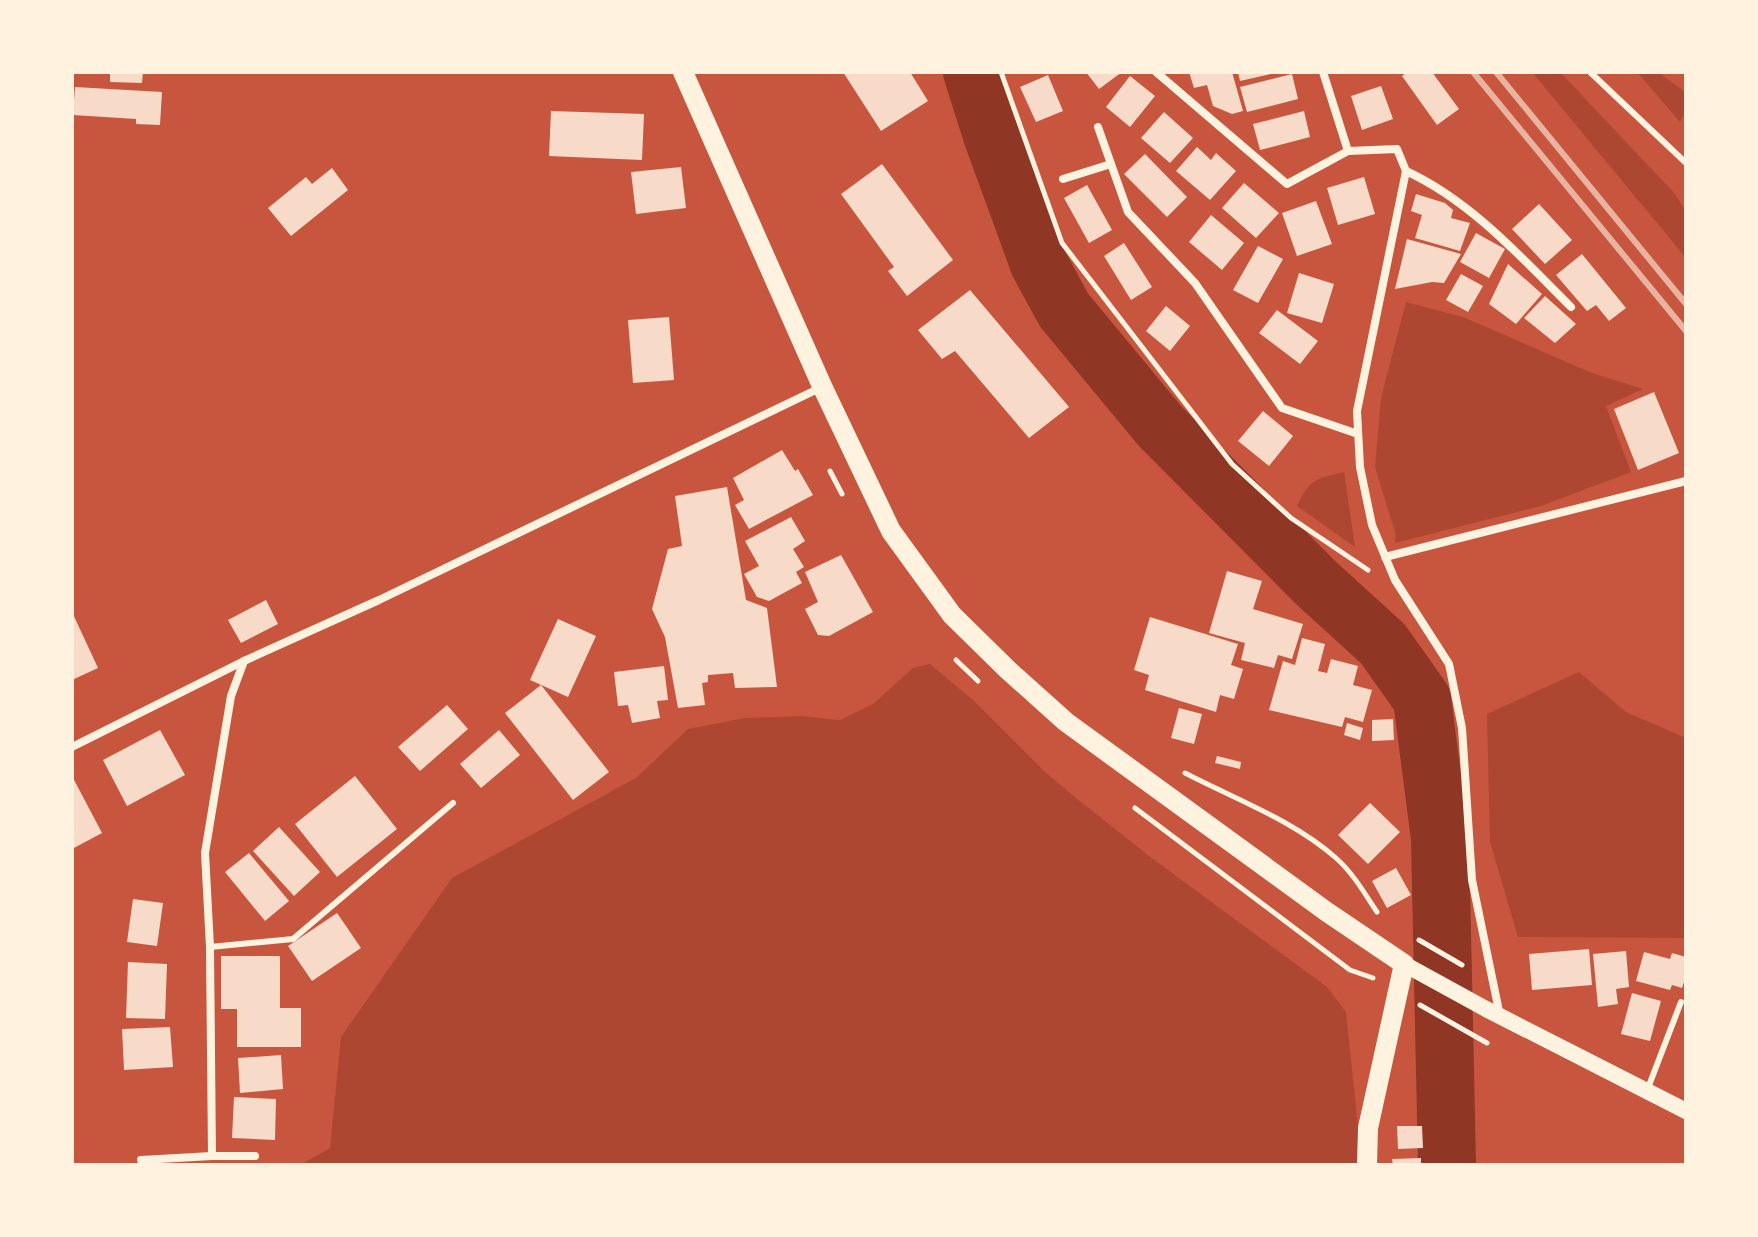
<svg xmlns="http://www.w3.org/2000/svg" width="1758" height="1237" font-family="'Alegreya Sans',sans-serif">
<rect width="100%" height="100%" fill="#c8553d"/>
<g fill="#ae4732">
<polygon points="1532,72 1560,72 1675,194 1686,212 1686,258"/>
<polygon points="1637,72 1658,72 1685,92 1686,110 1680,122"/>
<polygon points="1406,302 1463,317 1592,373 1643,389 1606,406 1631,472 1541,506 1395,543 1396,535 1375,467 1381,398"/>
<path d="M1344 472 1355 547 1297 506C1310 479 1315 479 1344 472Z"/>
<polygon points="930,664 973,700 1044,771 1076,798 1149,856 1327,987 1346,1012 1362,1165 301,1165 330,1148 341,1037 452,878 636,778 688,729 745,718 801,716 840,720 873,704 913,668"/>
<polygon points="1579,672 1626,712 1686,738 1686,938 1518,937 1490,842 1487,714"/>
</g>
<g fill="none" stroke-linecap="round" stroke-linejoin="round">
<polyline stroke="#8f3625" stroke-width="58" points="972,72 992,135 1039,264 1064,310 1160,426 1315,582 1383,644 1422,699 1440,838 1447,1165"/>
</g>
<g fill="#f7dbc8">
<polygon points="110,72 143,72 142,83 110,82"/>
<polygon points="843,72 910,72 928,101 881,131"/>
<polygon points="1086,72 1122,72 1099,89"/>
<polygon points="1189,72 1232,72 1243,111 1232,114 1213,106 1207,85 1194,88"/>
<polygon points="1238,72 1274,72 1275,73 1240,81"/>
<polygon points="1407,72 1432,72 1459,109 1437,125 1402,76"/>
<polygon points="1292,74 1298,99 1247,112 1240,87"/>
<polygon points="1048,75 1063,111 1036,122 1020,87"/>
<polygon points="1130,76 1155,96 1130,127 1106,107"/>
<polygon points="1381,86 1393,119 1362,130 1351,96"/>
<polygon points="75,87 162,92 160,125 136,124 136,119 73,115"/>
<polygon points="551,111 644,114 642,160 549,156"/>
<polygon points="1304,111 1310,137 1260,150 1253,124"/>
<polygon points="1164,112 1193,138 1170,163 1141,138"/>
<polygon points="1197,147 1211,160 1216,153 1236,171 1210,200 1176,171"/>
<polygon points="1145,154 1187,197 1167,217 1124,174"/>
<polygon points="882,164 953,260 907,296 888,271 894,267 841,194"/>
<polygon points="681,167 686,208 636,214 631,172"/>
<polygon points="332,168 348,190 291,236 268,208 306,177 312,184"/>
<polygon points="1364,177 1375,214 1338,225 1327,188"/>
<polygon points="1244,183 1279,213 1256,238 1222,208"/>
<polygon points="1087,185 1112,230 1089,243 1064,198"/>
<polygon points="1416,194 1445,203 1453,210 1451,218 1470,223 1460,251 1415,238 1422,215 1411,211"/>
<polygon points="1316,201 1332,244 1297,256 1282,213"/>
<polygon points="1539,204 1572,240 1545,264 1512,229"/>
<polygon points="1211,215 1244,243 1222,270 1189,242"/>
<polygon points="1476,233 1505,249 1489,278 1460,262"/>
<polygon points="1407,239 1461,254 1444,283 1432,282 1395,289"/>
<polygon points="1124,243 1152,287 1131,300 1104,256"/>
<polygon points="1258,246 1283,259 1258,303 1233,290"/>
<polygon points="1582,254 1626,308 1609,321 1596,305 1587,311 1556,275"/>
<polygon points="1508,264 1542,294 1516,324 1489,304"/>
<polygon points="1299,273 1334,284 1322,323 1287,313"/>
<polygon points="1461,274 1483,286 1468,312 1446,300"/>
<polygon points="970,290 1069,407 1029,438 955,351 942,359 918,330"/>
<polygon points="1545,296 1576,324 1555,343 1524,318"/>
<polygon points="1166,306 1190,326 1170,351 1146,331"/>
<polygon points="1277,310 1318,341 1300,364 1259,333"/>
<polygon points="669,317 674,380 633,383 628,320"/>
<polygon points="1654,392 1679,453 1638,470 1614,409"/>
<polygon points="1263,411 1293,436 1269,466 1238,441"/>
<polygon points="782,450 795,471 798,469 813,495 749,529 735,505 744,500 733,478"/>
<polygon points="727,487 746,600 767,608 777,687 735,688 733,673 708,675 708,682 702,683 705,705 678,708 665,637 652,609 668,549 682,546 675,496"/>
<polygon points="791,517 805,541 793,549 804,567 796,572 802,583 769,601 757,597 744,574 759,566 745,541"/>
<polygon points="841,555 873,612 829,636 818,635 805,609 818,602 805,572"/>
<polygon points="1227,571 1262,581 1253,609 1303,624 1292,659 1278,655 1274,668 1241,660 1245,643 1209,633"/>
<polygon points="266,600 278,624 241,643 228,620"/>
<polygon points="72,612 98,668 72,680"/>
<polygon points="1150,617 1238,644 1231,665 1243,669 1234,699 1220,695 1216,712 1145,690 1149,675 1134,670"/>
<polygon points="558,619 596,636 568,697 530,680"/>
<polygon points="1302,638 1325,644 1318,671 1327,673 1331,659 1358,666 1353,685 1372,690 1363,722 1345,717 1342,727 1269,710 1283,661 1295,665"/>
<polygon points="664,666 668,700 657,701 660,718 632,723 628,705 618,706 614,672"/>
<polygon points="541,685 609,772 573,800 505,713"/>
<polygon points="447,705 468,729 420,771 398,747"/>
<polygon points="1179,708 1202,714 1194,744 1171,738"/>
<polygon points="1393,719 1394,740 1372,741 1372,720"/>
<polygon points="1347,723 1363,728 1360,740 1344,735"/>
<polygon points="160,730 185,775 127,806 103,760"/>
<polygon points="499,730 520,755 481,788 460,764"/>
<polygon points="1217,756 1241,762 1240,769 1215,763"/>
<polygon points="72,776 102,833 72,849"/>
<polygon points="355,776 397,829 337,877 295,824"/>
<polygon points="1370,803 1400,832 1368,864 1338,835"/>
<polygon points="279,827 320,872 294,896 253,851"/>
<polygon points="249,853 289,901 265,921 225,872"/>
<polygon points="1396,868 1411,895 1387,908 1372,881"/>
<polygon points="133,899 163,903 157,946 127,942"/>
<polygon points="337,913 361,948 312,981 288,946"/>
<polygon points="1589,949 1592,985 1532,990 1529,954"/>
<polygon points="1626,951 1629,987 1616,989 1618,1004 1598,1007 1593,954"/>
<polygon points="1644,952 1670,959 1672,953 1686,957 1686,976 1682,988 1672,985 1670,990 1636,981"/>
<polygon points="221,956 280,956 280,1008 301,1008 301,1047 237,1047 237,1009 221,1009"/>
<polygon points="128,962 167,964 165,1019 126,1018"/>
<polygon points="1632,993 1661,1001 1650,1041 1621,1034"/>
<polygon points="170,1027 173,1067 124,1070 122,1029"/>
<polygon points="281,1055 283,1089 240,1093 238,1058"/>
<polygon points="234,1097 276,1099 275,1140 232,1138"/>
<polygon points="1397,1126 1422,1126 1423,1148 1398,1149"/>
<polygon points="1421,1158 1421,1165 1393,1165 1392,1159"/>
</g>
<g fill="none" stroke-linecap="round" stroke-linejoin="round">
<g stroke="#fff3e0" stroke-width="5">
<polyline points="1001,72 1062,243 1232,464 1291,518 1368,570"/>
<polyline points="830,471 842,494"/>
<polyline points="956,660 978,681"/>
<path d="M1185 773C1235 799 1293 820 1336 858 1353 873 1365 894 1377 912"/>
<polyline points="1135,808 1350,970 1373,978"/>
<polyline points="1419,940 1462,965"/>
<polyline points="1420,1005 1487,1043"/>
</g>
<g stroke="#fff3e0" stroke-width="6">
<polyline points="1590,72 1686,163"/>
<polyline points="210,947 293,939 453,803"/>
<polyline points="1648,1088 1681,1002"/>
</g>
<g stroke="#fff3e0" stroke-width="8">
<polyline points="1156,72 1287,184 1348,151 1323,72"/>
<polyline points="1098,127 1128,212 1195,283 1282,408 1358,434"/>
<polyline points="1348,151 1397,149 1406,171 1357,411 1360,467 1372,525 1395,580 1449,664 1462,728 1472,880 1500,1016"/>
<path d="M1406 171C1471 201 1522 258 1571 307"/>
<polyline points="1063,179 1111,164"/>
<polyline points="1385,557 1686,481"/>
<polyline points="72,747 244,661 379,600 822,387"/>
<polyline points="212,1156 255,1156"/>
<polyline points="141,1160 212,1156 210,947 205,853 231,696 244,661"/>
</g>
<polyline stroke="#fff3e0" stroke-width="16" points="1404,964 1486,1009 1686,1111"/>
<polyline stroke="#fff3e0" stroke-width="20" points="683,72 822,386 891,531 952,615 1008,670 1066,722 1327,912 1404,964 1368,1128 1367,1165"/>
<g stroke="#e9b49f" stroke-width="6">
<polyline points="1473,72 1686,331"/>
<polyline points="1496,72 1686,304"/>
</g>
</g>
<rect width="1758" height="1237" fill="none" stroke="#fff3e0" stroke-width="148"/>
</svg>
